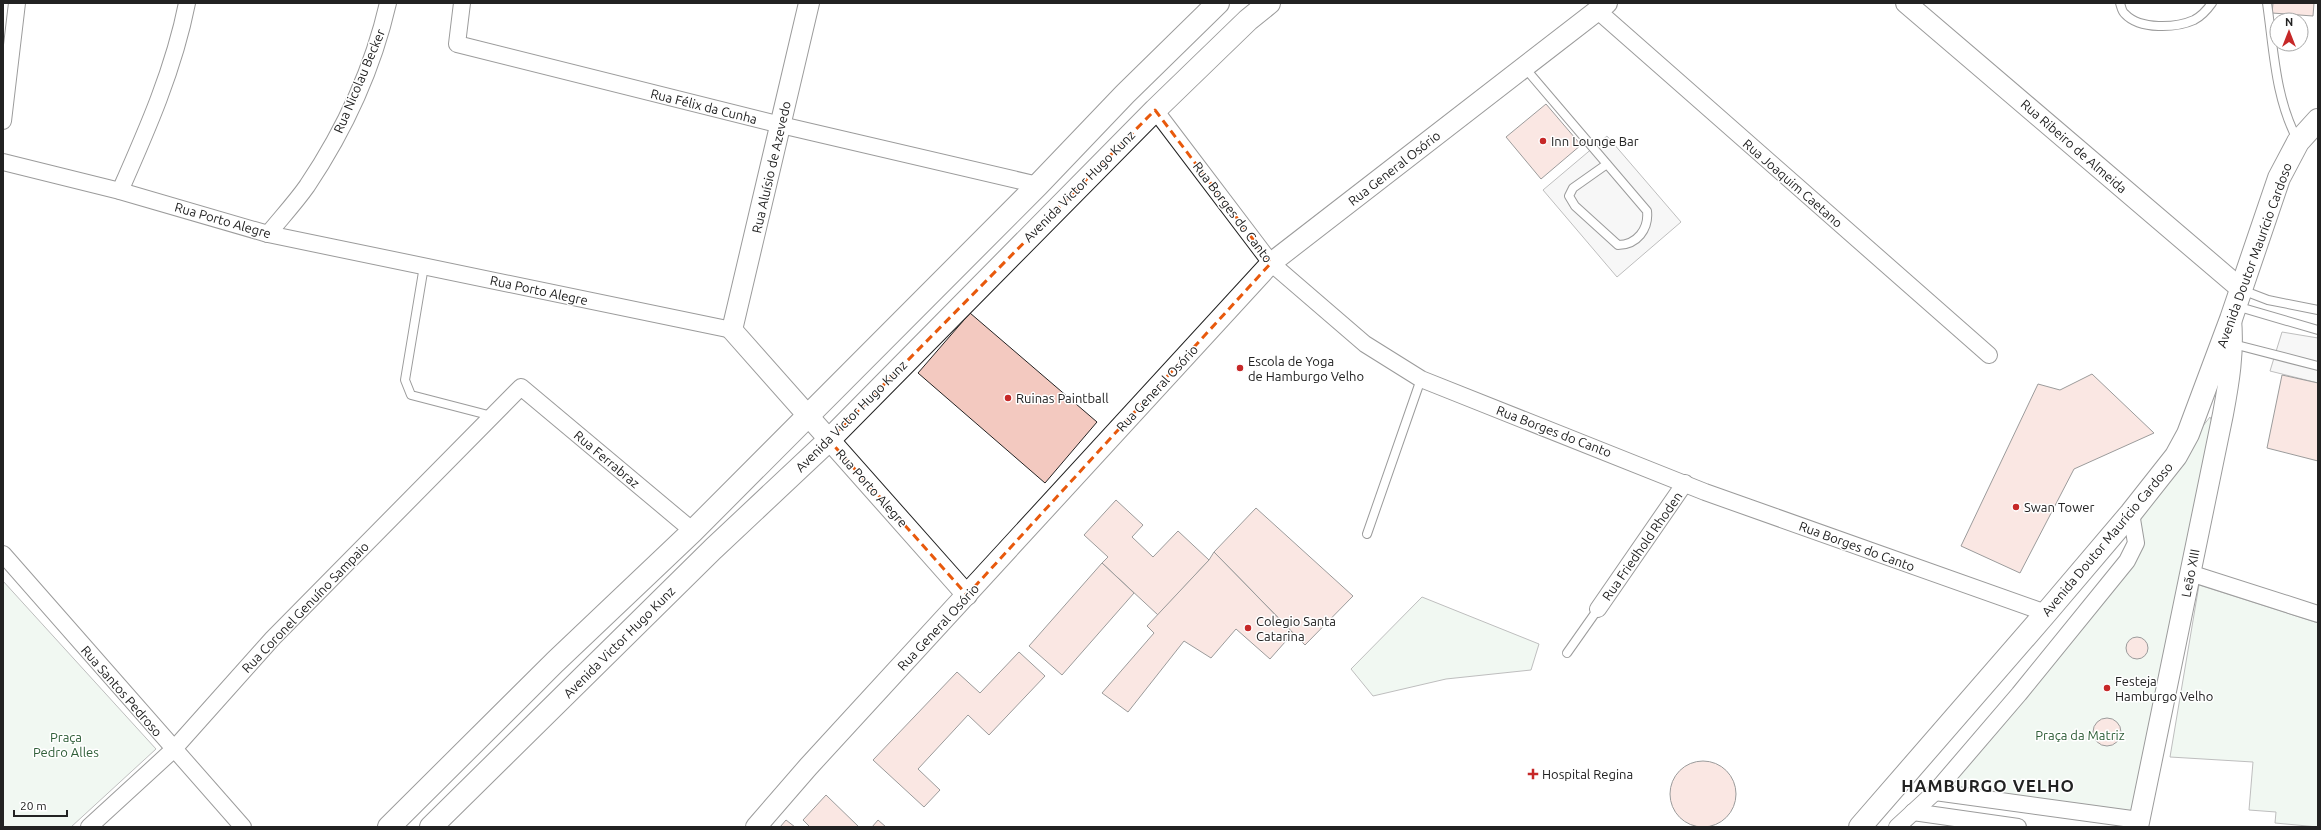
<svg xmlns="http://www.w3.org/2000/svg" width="2321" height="830" font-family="Ubuntu,sans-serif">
<rect width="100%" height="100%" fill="#fff"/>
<g fill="#e0efe3" stroke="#6f6f6f">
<polygon points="2210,417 2217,433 2136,814 1943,788 2130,563 2134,513"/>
<polygon points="3,581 156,749 71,827 3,827"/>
<polygon points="2199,585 2318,623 2318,827 2275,823 2276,812 2249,810 2253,762 2170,757"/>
<polygon points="1422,597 1539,644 1531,670 1446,679 1373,696 1351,669"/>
</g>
<g fill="#ededed" stroke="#6f6f6f">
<polygon points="1607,136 1681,222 1617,277 1543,190"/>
<polygon points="2282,332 2318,338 2318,383 2270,371"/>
</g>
<g fill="#f3c9c0" stroke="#222">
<polygon points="2273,3 2314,3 2313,16 2272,13"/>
<polygon points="1546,104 1581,145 1541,179 1506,137"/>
<polygon points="970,313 1097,422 1045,483 918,373"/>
<polygon points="2092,374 2154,433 2074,469 2020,573 1961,546 2038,384 2060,390"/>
<polygon points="2282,375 2318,383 2318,461 2267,448"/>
<polygon points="1116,500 1143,525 1132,537 1153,557 1178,531 1209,560 1158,615 1102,563 1108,557 1084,535"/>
<polygon points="1256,508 1353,596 1305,645 1214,552"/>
<polygon points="1214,552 1293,633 1270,659 1236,629 1211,658 1184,641 1128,712 1102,693 1154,633 1147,626 1209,560"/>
<polygon points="1102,563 1134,593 1062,675 1029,646"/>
<circle cx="2137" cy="648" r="11"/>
<polygon points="1019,652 1045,676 989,735 968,715 918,769 940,790 924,807 873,760 957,672 980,693"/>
<circle cx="2107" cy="732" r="14"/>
<circle cx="1703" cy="794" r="33"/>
<polygon points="826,795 859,827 810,827 803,820"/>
<polygon points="786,820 795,827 780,827"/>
<polygon points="878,820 886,827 872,827"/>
</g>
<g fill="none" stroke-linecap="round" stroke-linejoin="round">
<defs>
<g id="service">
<path d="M2120 3C2121 6 2122 12 2125 14 2140 30 2176 28 2194 20 2202 16 2207 10 2212 3"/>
<path d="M2267 3C2274 51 2275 98 2298 141"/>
<path d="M1525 68 1647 211C1649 229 1637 245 1618 245L1575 206 1569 196 1573 188 1607 164"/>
<polyline points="424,266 405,380 411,395 492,416"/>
<polyline points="2242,290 2268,300 2318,310"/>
<polyline points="2236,306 2318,330"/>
<polyline points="2233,344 2318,366"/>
<polyline points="1367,534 1421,379"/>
<polyline points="1567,653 1598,609"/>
</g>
<g id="minor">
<polyline points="462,3 457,44 781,125 1038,185"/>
<polyline points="1598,11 1989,355"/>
<polyline points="1155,110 1271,263 1365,344 1421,379 1705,492 2046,613"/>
<polyline points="3,121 17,3"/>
<polyline points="3,162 120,191 268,234 732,330"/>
<path d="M120 191C147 130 174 69 187 3"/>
<path d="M268 234C281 218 295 203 307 186 344 131 373 68 388 3"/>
<polyline points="3,554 243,827"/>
<polyline points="2190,573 2318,614"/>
<polyline points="1598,609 1685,483"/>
<polyline points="1935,792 2139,820"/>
<polyline points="1913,812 2018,827"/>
<polyline points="89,827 173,750 273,638 521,387 693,531"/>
<polyline points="1897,827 1935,792 2019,694 2127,561 2136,543 2131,513"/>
</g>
<g id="tertiary">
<polyline points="809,3 732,330 967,595"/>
<polyline points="1906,3 2241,289"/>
<polyline points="756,827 808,767 1271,263 1607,3"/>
<path d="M2138 827 2223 414C2229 382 2234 352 2231 319"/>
</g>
<g id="secondary">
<polyline points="389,827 555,662 693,531 1038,185 1125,94 1218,3"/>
<polyline points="431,827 713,549 829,440 1155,110 1248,20 1269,3"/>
<polyline points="1860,827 2046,613 2131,513 2176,456 2188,434 2231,319 2279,178 2298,142 2318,120"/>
</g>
</defs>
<use href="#service" stroke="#222" stroke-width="10"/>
<use href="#minor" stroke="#222" stroke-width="18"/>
<use href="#tertiary" stroke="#222" stroke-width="22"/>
<use href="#secondary" stroke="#222" stroke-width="24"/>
<use href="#service" stroke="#fff" stroke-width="8"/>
<use href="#minor" stroke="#fff" stroke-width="16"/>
<use href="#tertiary" stroke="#fff" stroke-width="20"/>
<use href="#secondary" stroke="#fff" stroke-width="22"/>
</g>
<path d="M0 0H2321V830H0ZM1155 110 1271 263 967 595 829 440Z" fill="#fff" fill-opacity=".55" fill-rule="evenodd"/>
<path fill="none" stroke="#e8590c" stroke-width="3" stroke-dasharray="8 5" stroke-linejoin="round" d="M1155 110 1271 263 967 595 829 440Z"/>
<g fill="#c62828" stroke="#fff" stroke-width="1.5">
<circle cx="1543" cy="141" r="4"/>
<circle cx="1240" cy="368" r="4"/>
<circle cx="1008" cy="398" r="4"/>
<circle cx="2016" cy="507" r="4"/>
<circle cx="1248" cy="628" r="4"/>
<circle cx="2107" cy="688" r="4"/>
<path d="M1531 768h4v4h4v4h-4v4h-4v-4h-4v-4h4z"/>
</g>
<g text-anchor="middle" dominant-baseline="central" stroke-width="3" stroke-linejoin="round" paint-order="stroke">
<g font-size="13" fill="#222" stroke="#fff">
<text transform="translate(359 81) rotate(-67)">Rua Nicolau Becker</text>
<text transform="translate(704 106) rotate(14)">Rua Félix da Cunha</text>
<text transform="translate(2074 146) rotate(41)">Rua Ribeiro de Almeida</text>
<text transform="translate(771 167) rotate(-77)">Rua Aluísio de Azevedo</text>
<text transform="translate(1394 168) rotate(-38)">Rua General Osório</text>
<text transform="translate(1793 183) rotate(41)">Rua Joaquim Caetano</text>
<text transform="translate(1079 186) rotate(-45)">Avenida Victor Hugo Kunz</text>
<text transform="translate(1233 212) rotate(53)">Rua Borges do Canto</text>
<text transform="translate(223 220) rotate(16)">Rua Porto Alegre</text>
<text transform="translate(2254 255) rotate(-70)">Avenida Doutor Maurício Cardoso</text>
<text transform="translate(539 290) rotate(12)">Rua Porto Alegre</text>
<text transform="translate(1157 388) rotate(-47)">Rua General Osório</text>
<text transform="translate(851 416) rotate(-45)">Avenida Victor Hugo Kunz</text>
<text transform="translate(1554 431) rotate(21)">Rua Borges do Canto</text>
<text transform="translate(607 459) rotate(40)">Rua Ferrabraz</text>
<text transform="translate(872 488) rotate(48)">Rua Porto Alegre</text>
<text transform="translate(2107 539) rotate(-50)">Avenida Doutor Maurício Cardoso</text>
<text transform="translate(1642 546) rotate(-55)">Rua Friedhold Rhoden</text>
<text transform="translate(1857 546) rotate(20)">Rua Borges do Canto</text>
<text transform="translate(2190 573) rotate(-79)">Leão XIII</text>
<text transform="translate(305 607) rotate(-46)">Rua Coronel Genuíno Sampaio</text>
<text transform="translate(938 627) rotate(-47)">Rua General Osório</text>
<text transform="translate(619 642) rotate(-45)">Avenida Victor Hugo Kunz</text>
<text transform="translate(122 691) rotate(49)">Rua Santos Pedroso</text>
</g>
<g font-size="13" fill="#222" stroke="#fff" text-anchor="start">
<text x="1551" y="141">Inn Lounge Bar</text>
<text x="1248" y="361">Escola de Yoga<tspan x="1248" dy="15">de Hamburgo Velho</tspan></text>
<text x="1016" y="398">Ruinas Paintball</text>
<text x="2024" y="507">Swan Tower</text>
<text x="1256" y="621">Colegio Santa<tspan x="1256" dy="15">Catarina</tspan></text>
<text x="2115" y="681">Festeja<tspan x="2115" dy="15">Hamburgo Velho</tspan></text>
<text x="1542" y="774">Hospital Regina</text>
</g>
<g font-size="13" fill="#2f5e38" stroke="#fff">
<text x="2080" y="735">Praça da Matriz</text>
<text x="66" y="737">Praça<tspan x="66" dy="15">Pedro Alles</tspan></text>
</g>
<g font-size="17" font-weight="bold" letter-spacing="1" fill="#222" stroke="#fff">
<text x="1988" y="785">HAMBURGO VELHO</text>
</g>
</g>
<rect width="2321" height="830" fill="none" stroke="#222222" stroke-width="8"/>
<g transform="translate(2289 32)"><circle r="19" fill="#ffffff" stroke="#a7a7a7"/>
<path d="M0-3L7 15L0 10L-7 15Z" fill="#c62828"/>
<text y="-6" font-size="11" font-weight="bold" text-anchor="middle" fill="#222222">N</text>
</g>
<path d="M14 810v6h53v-6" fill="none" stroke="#222222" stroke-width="2"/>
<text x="20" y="810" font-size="12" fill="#222222" stroke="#ffffff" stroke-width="3" paint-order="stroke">20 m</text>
</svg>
